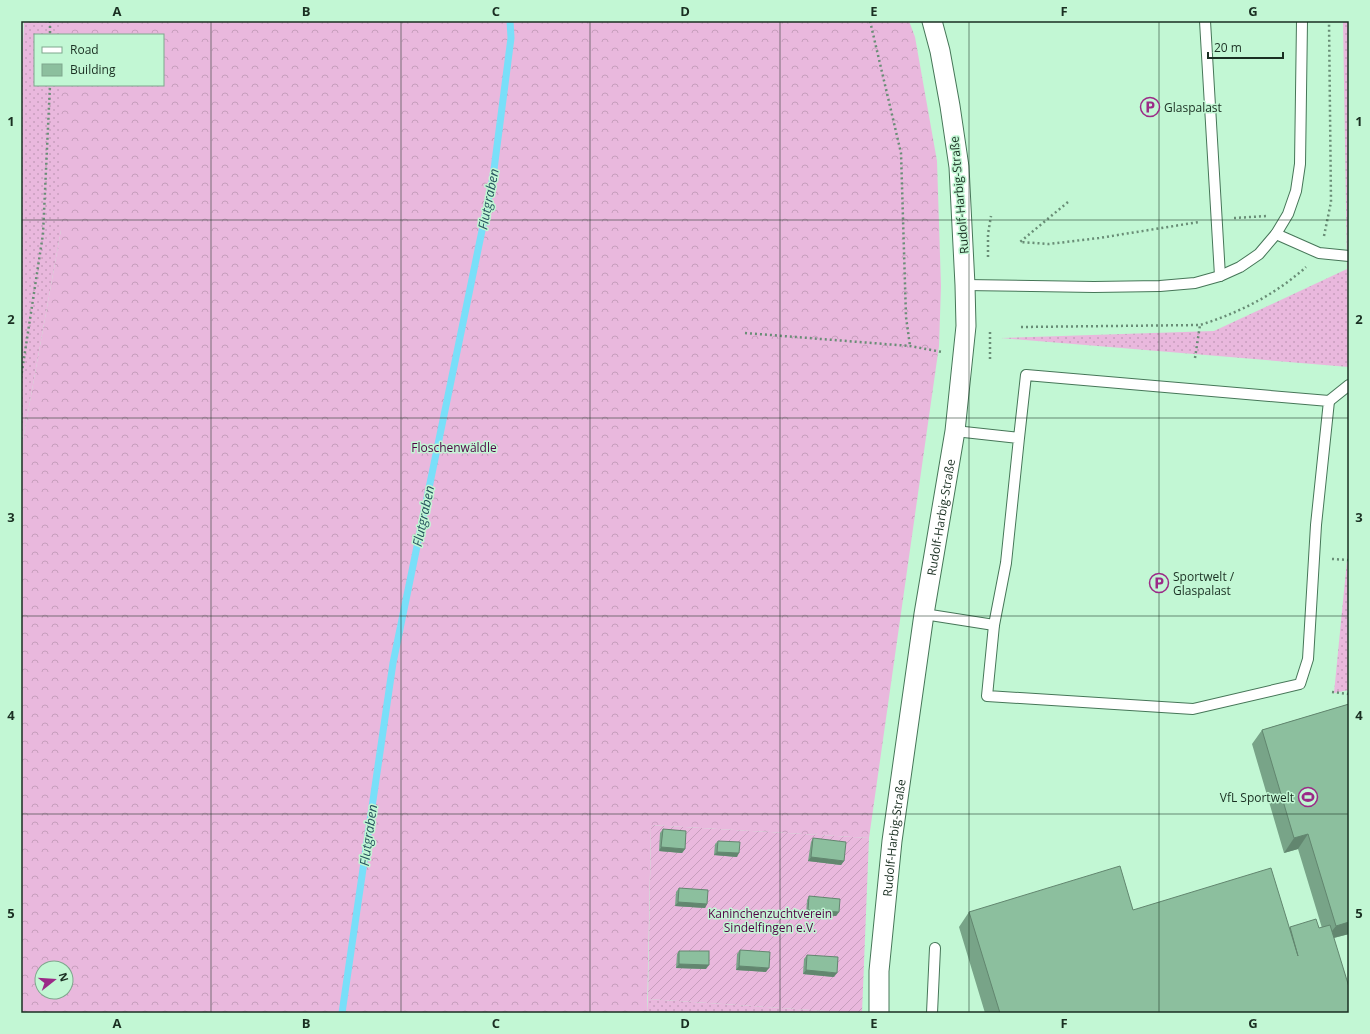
<svg xmlns="http://www.w3.org/2000/svg" width="1370" height="1034" font-family="'Open Sans',sans-serif">
<defs>
<pattern id="grass-dots" width="8" height="8" patternUnits="userSpaceOnUse"><rect width="8" height="8" fill="#e9b8dd"/><path d="M2 2h.1M6 6h.1" fill="none" stroke="#c79ebd" stroke-width="1.8" stroke-linecap="round"/></pattern>
<pattern id="forest-crowns" width="20" height="18" patternUnits="userSpaceOnUse"><rect width="20" height="18" fill="#e9b8dd"/><path d="M2 6a3 3 0 1 1 6 0M12 15a3 3 0 1 1 6 0" fill="none" stroke="#c79ebd"/></pattern>
<pattern id="garden-furrows" width="10" height="10" patternUnits="userSpaceOnUse"><rect width="10" height="10" fill="#e9b8dd"/><path d="M-1 1l2-2M0 10L10 0M9 11l2-2" fill="none" stroke="#c79ebd"/></pattern>
</defs>
<rect width="100%" height="100%" fill="#c2f7d4"/>
<g fill="url(#grass-dots)">
<polygon points="24,21 60,21 60,35 35,35 35,85 61,85 61,230 21,451 21,89"/>
<polygon points="1343,21 1349,21 1349,367 1001,338 1214,331 1347,269"/>
<polygon points="1349,540 1349,690 1334,693"/>
<polygon points="648,999 842,1012 842,1013 647,1013"/>
</g>
<path fill="url(#forest-crowns)" fill-rule="evenodd" d="M60 21H909L915 37 937 161 941 286 939 346 869 838 651 825 647 1013H21V451L61 230V85H163V35H60ZM42 968H66V992H42Z"/>
<polygon fill="url(#garden-furrows)" points="651,825 869,838 862,1013 842,1012 648,999"/>
<g fill="none" stroke-linecap="round" stroke-linejoin="round">
<polyline stroke="#79dff9" stroke-width="7" points="342,1013 393,663 493,177 511,38 510,21"/>
<defs>
<g id="service">
<polyline points="1205,21 1220,276"/>
<polyline points="1276,234 1319,253 1349,256"/>
<polyline points="965,285 1094,287 1160,286 1195,283 1220,276 1240,267 1259,254 1276,234 1288,214 1296,191 1300,164 1302,21"/>
<polyline points="1329,401 1349,385"/>
<polyline points="955,431 1019,438 1026,375 1329,401 1316,525 1308,659 1300,684 1193,709 987,696 994,625 1006,563 1019,438"/>
<polyline points="924,614 994,625"/>
<polyline points="932,1013 935,948"/>
</g>
<g id="minor">
<path id="s1" d="M879 1013V971L892 841 924 614 955 431 966 326 965 285 959 167 950 106 940 51 932 21"/>
</g>
</defs>
<use href="#service" stroke="#467658" stroke-width="12"/>
<use href="#minor" stroke="#467658" stroke-width="21"/>
<g stroke="#698d76" stroke-width="2.5" stroke-dasharray="2 3" stroke-linecap="butt">
<polyline points="50,21 50,35"/>
<polyline points="870,21 901,153 906,317 910,346"/>
<polyline points="1068,202 1020,242 1049,244 1099,238 1199,222"/>
<polyline points="1234,218 1267,216"/>
<polyline points="1324,236 1331,202 1329,21"/>
<polyline points="988,257 988,234 991,216"/>
<path d="M1021 327 1200 325C1232 315 1262 301 1289 281 1295 276 1301 272 1306 267"/>
<polyline points="990,332 990,362"/>
<polyline points="745,333 910,346 942,352"/>
<polyline points="1195,358 1200,325"/>
<polyline points="21,378 43,234 50,85"/>
<polyline points="1332,559 1349,560"/>
<polyline points="1332,692 1349,694"/>
</g>
<use href="#service" stroke="#fff" stroke-width="10"/>
<use href="#minor" stroke="#fff" stroke-width="19"/>
</g>
<g fill="#78a488">
<polygon points="1349,704 1349,934 1334,938 1349,1013 985,1013 959,927 969,912 1133,910 1289,928 1290,927 1319,928 1322,928 1298,849 1284,853 1252,744 1262,730"/>
<polygon points="663,829 685,849 682,853 659,851 660,833"/>
<polygon points="813,838 844,861 841,865 808,861 811,842"/>
<polygon points="718,841 737,857 714,855 715,844"/>
<polygon points="679,888 707,904 705,908 675,906 676,892"/>
<polygon points="809,896 839,912 836,916 806,914 807,900"/>
<polygon points="740,950 766,972 736,970 737,954"/>
<polygon points="679,951 706,969 676,968 677,954"/>
<polygon points="807,955 834,977 803,974 804,959"/>
</g>
<g fill="#62866f">
<polygon points="1308,834 1298,849 1284,853 1294,838"/>
<polygon points="661,847 685,849 682,853 659,851"/>
<polygon points="717,852 739,853 737,857 714,855"/>
<polygon points="811,857 844,861 841,865 808,861"/>
<polygon points="678,902 707,904 705,908 675,906"/>
<polygon points="808,910 839,912 836,916 806,914"/>
<polygon points="1349,922 1349,934 1325,940 1336,926"/>
<polygon points="679,964 709,965 706,969 676,968"/>
<polygon points="739,966 769,968 766,972 736,970"/>
<polygon points="806,970 837,973 834,977 803,974"/>
</g>
<g fill="#8cbf9e" stroke="#62866f">
<polygon points="1349,704 1349,922 1336,926 1308,834 1294,838 1262,730"/>
<polygon points="663,829 686,831 685,849 661,847"/>
<polygon points="813,838 846,842 844,861 811,857"/>
<polygon points="718,841 740,842 739,853 717,852"/>
<polygon points="1120,866 1133,910 1271,868 1298,956 1290,927 1316,919 1319,928 1330,925 1349,987 1349,1013 1000,1013 969,912"/>
<polygon points="679,888 708,890 707,904 678,902"/>
<polygon points="809,896 840,899 839,912 808,910"/>
<polygon points="740,950 770,952 769,968 739,966"/>
<polygon points="679,951 709,951 709,965 679,964"/>
<polygon points="807,955 838,957 837,973 806,970"/>
</g>
<path fill="none" stroke="#1a2f22" stroke-width="1" stroke-opacity="0.55" d="M211 21V1013M401 21V1013M590 21V1013M780 21V1013M969 21V1013M1159 21V1013M21 220H1349M21 418H1349M21 616H1349M21 814H1349"/>
<defs>
<symbol id="parking-ring" viewBox="-11 -11 22 22"><circle r="9.5" fill="#c2f7d4" stroke="#9b2a87" stroke-width="1.5"/><path d="M-3.5-5.5H1a3.5 3.5 0 0 1 0 7H-1V5.5H-3.5ZM-1-3.4V-.6H.8a1.4 1.4 0 0 0 0-2.8Z" fill="#9b2a87"/></symbol>
<symbol id="stadium-ring" viewBox="-11 -11 22 22"><circle r="9.5" fill="#c2f7d4" stroke="#9b2a87" stroke-width="1.5"/><path d="M0-5a6.5 5 0 1 0 0 10a6.5 5 0 1 0 0-10ZM-3.5-1.8h7v3.6h-7Z" fill="#9b2a87"/></symbol>
</defs>
<g fill-rule="evenodd">
<use href="#parking-ring" x="1139" y="96" width="22" height="22"/>
<use href="#parking-ring" x="1148" y="572" width="22" height="22"/>
<use href="#stadium-ring" x="1297" y="786" width="22" height="22"/>
</g>
<g text-anchor="middle" dominant-baseline="central" stroke-width="3" stroke-linejoin="round" paint-order="stroke">
<g font-size="12" fill="#1a2f22" stroke="#c2f7d4" text-anchor="start">
<text x="1164" y="107">Glaspalast</text>
<text x="1173" y="576">Sportwelt /<tspan x="1173" dy="14">Glaspalast</tspan></text>
<text x="1294" y="797" text-anchor="end">VfL Sportwelt</text>
</g>
<g font-size="12" fill="#1a2f22" stroke="#c2f7d4">
<text transform="translate(959 195) rotate(-95)">Rudolf-Harbig-Straße</text>
<text stroke="none"><textPath href="#s1" startOffset="500">Rudolf-Harbig-Straße</textPath></text>
<text stroke="none"><textPath href="#s1" startOffset="176">Rudolf-Harbig-Straße</textPath></text>
</g>
<g font-size="12" fill="#530347" stroke="#c2f7d4">
<text x="454" y="447">Floschenwäldle</text>
<text x="770" y="913">Kaninchenzuchtverein<tspan x="770" dy="14">Sindelfingen e.V.</tspan></text>
</g>
<g font-size="13" font-style="italic" fill="#27545f" stroke="#c2f7d4">
<text transform="translate(488 199) rotate(-79)">Flutgraben</text>
<text transform="translate(423 516) rotate(-78)">Flutgraben</text>
<text transform="translate(368 835) rotate(-82)">Flutgraben</text>
</g>
</g>
<rect width="1370" height="1034" fill="none" stroke="#c2f7d4" stroke-width="44"/>
<rect x="34" y="34" width="130" height="52" fill="#c2f7d4" stroke="#7fa78d"/>
<rect x="42" y="47" width="20" height="6" fill="#ffffff" stroke="#7fa78d"/>
<text x="70" y="54" font-size="12" fill="#1a2f22">Road</text>
<rect x="42" y="64" width="20" height="12" fill="#8cbf9e" stroke="#7fa78d"/>
<text x="70" y="74" font-size="12" fill="#1a2f22">Building</text>
<g transform="translate(54 980) rotate(73)"><circle r="19" fill="#c2f7d4" stroke="#7fa78d"/>
<path d="M0-3L7 15L0 10L-7 15Z" fill="#9b2a87"/>
<text y="-6" font-size="11" font-weight="bold" text-anchor="middle" fill="#1a2f22">N</text>
</g>
<path d="M1208 52v6h75v-6" fill="none" stroke="#1a2f22" stroke-width="2"/>
<text x="1214" y="52" font-size="12" fill="#1a2f22" stroke="#c2f7d4" stroke-width="3" paint-order="stroke">20 m</text>
<rect x="22" y="22" width="1326" height="990" fill="none" stroke="#1a2f22" stroke-width="1.5"/>
<g font-size="13" text-anchor="middle" font-weight="bold" fill="#1a2f22">
<text x="117" y="16">A</text>
<text x="306" y="16">B</text>
<text x="496" y="16">C</text>
<text x="685" y="16">D</text>
<text x="874" y="16">E</text>
<text x="1064" y="16">F</text>
<text x="1253" y="16">G</text>
<text x="11" y="126">1</text>
<text x="1359" y="126">1</text>
<text x="11" y="324">2</text>
<text x="1359" y="324">2</text>
<text x="11" y="522">3</text>
<text x="1359" y="522">3</text>
<text x="11" y="720">4</text>
<text x="1359" y="720">4</text>
<text x="11" y="918">5</text>
<text x="1359" y="918">5</text>
<text x="117" y="1028">A</text>
<text x="306" y="1028">B</text>
<text x="496" y="1028">C</text>
<text x="685" y="1028">D</text>
<text x="874" y="1028">E</text>
<text x="1064" y="1028">F</text>
<text x="1253" y="1028">G</text>
</g>
</svg>
